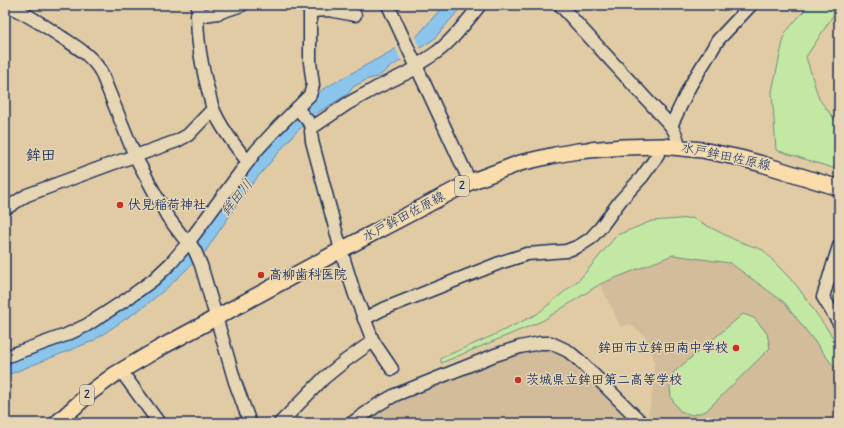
<svg xmlns="http://www.w3.org/2000/svg" width="844" height="428" font-family="Mynerve,'Klee One',sans-serif">
<rect width="100%" height="100%" fill="#e1cba5"/>
<filter id="ink" filterUnits="userSpaceOnUse"><feTurbulence type="fractalNoise" baseFrequency=".025" numOctaves="2"/><feDisplacementMap in="SourceGraphic" scale="8" xChannelSelector="R" yChannelSelector="G"/><feConvolveMatrix kernelMatrix="1 2 1 2 8 2 1 2 1" color-interpolation-filters="sRGB"/></filter>
<g filter="url(#ink)">
<g fill="#d3bc99">
<polygon points="690,251 721,259 753,275 802,318 839,373 839,423 652,423 648,419 653,387 654,360 645,336 630,324 621,327 600,284 636,266 658,257"/>
<polygon points="554,349 565,355 636,423 358,423 389,403 501,358 534,350"/>
</g>
<g fill="#c3e8a3" stroke="#6f8c80">
<polygon points="809,5 839,5 839,9 836,11 806,57 819,99 839,125 839,170 776,150 772,91 785,33"/>
<polygon points="692,218 735,240 763,250 797,286 839,346 839,373 784,302 730,263 673,255 600,284 542,321 441,363 441,358 492,336 537,314 580,279 617,235 652,221"/>
<polygon points="743,314 754,318 767,333 770,348 706,411 692,415 680,411 671,398 670,386 673,373"/>
</g>
<polygon fill="#8cc5eb" stroke="#5f89b3" points="444,5 463,5 434,39 389,68 378,77 368,79 353,87 348,94 317,113 295,133 246,191 205,252 168,287 146,305 93,341 5,376 5,362 149,291 156,284 270,138 323,89 390,52 418,35"/>
<polygon fill="#e1cba5" points="414,35 421,50 402,62 395,47"/>
<g fill="none" stroke-linecap="round" stroke-linejoin="round">
<defs>
<g id="minor">
<path d="M5 5C24 12 40 23 57 34 73 45 91 54 101 72L135 156 167 216 182 236 191 245 195 251 201 265 235 382 250 423"/>
<path d="M198 5C195 33 201 63 208 90 210 97 211 104 214 111 222 129 235 146 248 162"/>
<polyline points="302,5 309,7 310,11 329,10 355,15"/>
<polyline points="388,5 470,182"/>
<path d="M560 5 671 126C676 133 678 138 679 147"/>
<polyline points="197,16 218,13 242,5"/>
<path d="M416 66C423 61 430 57 437 52 454 39 467 21 480 5"/>
<polyline points="297,108 313,127"/>
<polyline points="671,126 690,86 718,40 751,5"/>
<polyline points="5,209 27,195 111,164 135,156 177,141 188,135 213,109"/>
<polyline points="839,246 823,297 839,323"/>
<polyline points="364,319 381,310 502,262 527,254 566,251 579,246 590,239 601,227 620,201 642,177 655,159 658,154 658,145"/>
<polyline points="373,341 392,369"/>
<polyline points="5,357 66,335 87,325 127,299 153,280 171,263 188,243 256,151 279,126 310,95 313,85 310,62 310,11"/>
<polyline points="121,371 159,423"/>
<polyline points="280,423 324,378 345,361 373,341 354,292 341,250 312,141 311,131 313,127 347,104 376,88 417,68"/>
<polyline points="352,423 379,404 395,395 495,355 520,347 540,343 551,343 568,351 580,361 642,423"/>
</g>
<polyline id="major" points="57,423 91,392 114,375 158,349 341,250 415,211 470,182 520,163 555,155 578,151 623,147 662,146 702,150 740,158 762,164 839,188"/>
</defs>
<use href="#minor" stroke="#1b2f5e" stroke-width="15"/>
<use href="#major" stroke="#1b2f5e" stroke-width="18"/>
<use href="#minor" stroke="#e7d6b3" stroke-width="12"/>
<use href="#major" stroke="#fbddab" stroke-width="15"/>
</g>
</g>
<g fill="#c8321e" stroke="#e7d6b3" stroke-width="1.5">
<circle cx="120" cy="205" r="4"/>
<circle cx="261" cy="275" r="4"/>
<circle cx="736" cy="348" r="4"/>
<circle cx="518" cy="380" r="4"/>
</g>
<g text-anchor="middle" dominant-baseline="central" stroke-width="3" stroke-linejoin="round" paint-order="stroke">
<g fill="#e7d6b3" stroke="#586178" stroke-width="1">
<rect x="455" y="176" width="14" height="20" rx="3"/>
<rect x="80" y="385" width="14" height="20" rx="3"/>
</g>
<g font-size="12" font-weight="bold" fill="#1b2f5e">
<text x="462" y="186">2</text>
<text x="87" y="395">2</text>
</g>
<g font-size="13" fill="#1b2f5e" stroke="#e7d6b3">
<text transform="translate(726 157) rotate(12)">水戸鉾田佐原線</text>
<text transform="translate(404 217) rotate(-28)">水戸鉾田佐原線</text>
</g>
<g font-size="13" font-weight="bold" fill="#1b2f5e" stroke="#e7d6b3" text-anchor="start">
<text x="128" y="205">伏見稲荷神社</text>
<text x="269" y="275">高柳歯科医院</text>
<text x="728" y="348" text-anchor="end">鉾田市立鉾田南中学校</text>
<text x="526" y="380">茨城県立鉾田第二高等学校</text>
</g>
<g font-size="14" font-style="italic" fill="#2c4673" stroke="#e7d6b3">
<text transform="translate(237 198) rotate(-51)">鉾田川</text>
</g>
<g font-size="15" font-weight="bold" fill="#1b2f5e" stroke="#e7d6b3">
<text x="41" y="156">鉾田</text>
</g>
</g>
<rect width="844" height="428" fill="none" stroke="#e7d6b3" stroke-width="20"/>
<rect x="10" y="10" width="824" height="408" fill="none" stroke="#1b2f5e" stroke-width="1.5" filter="url(#ink)"/>
</svg>
